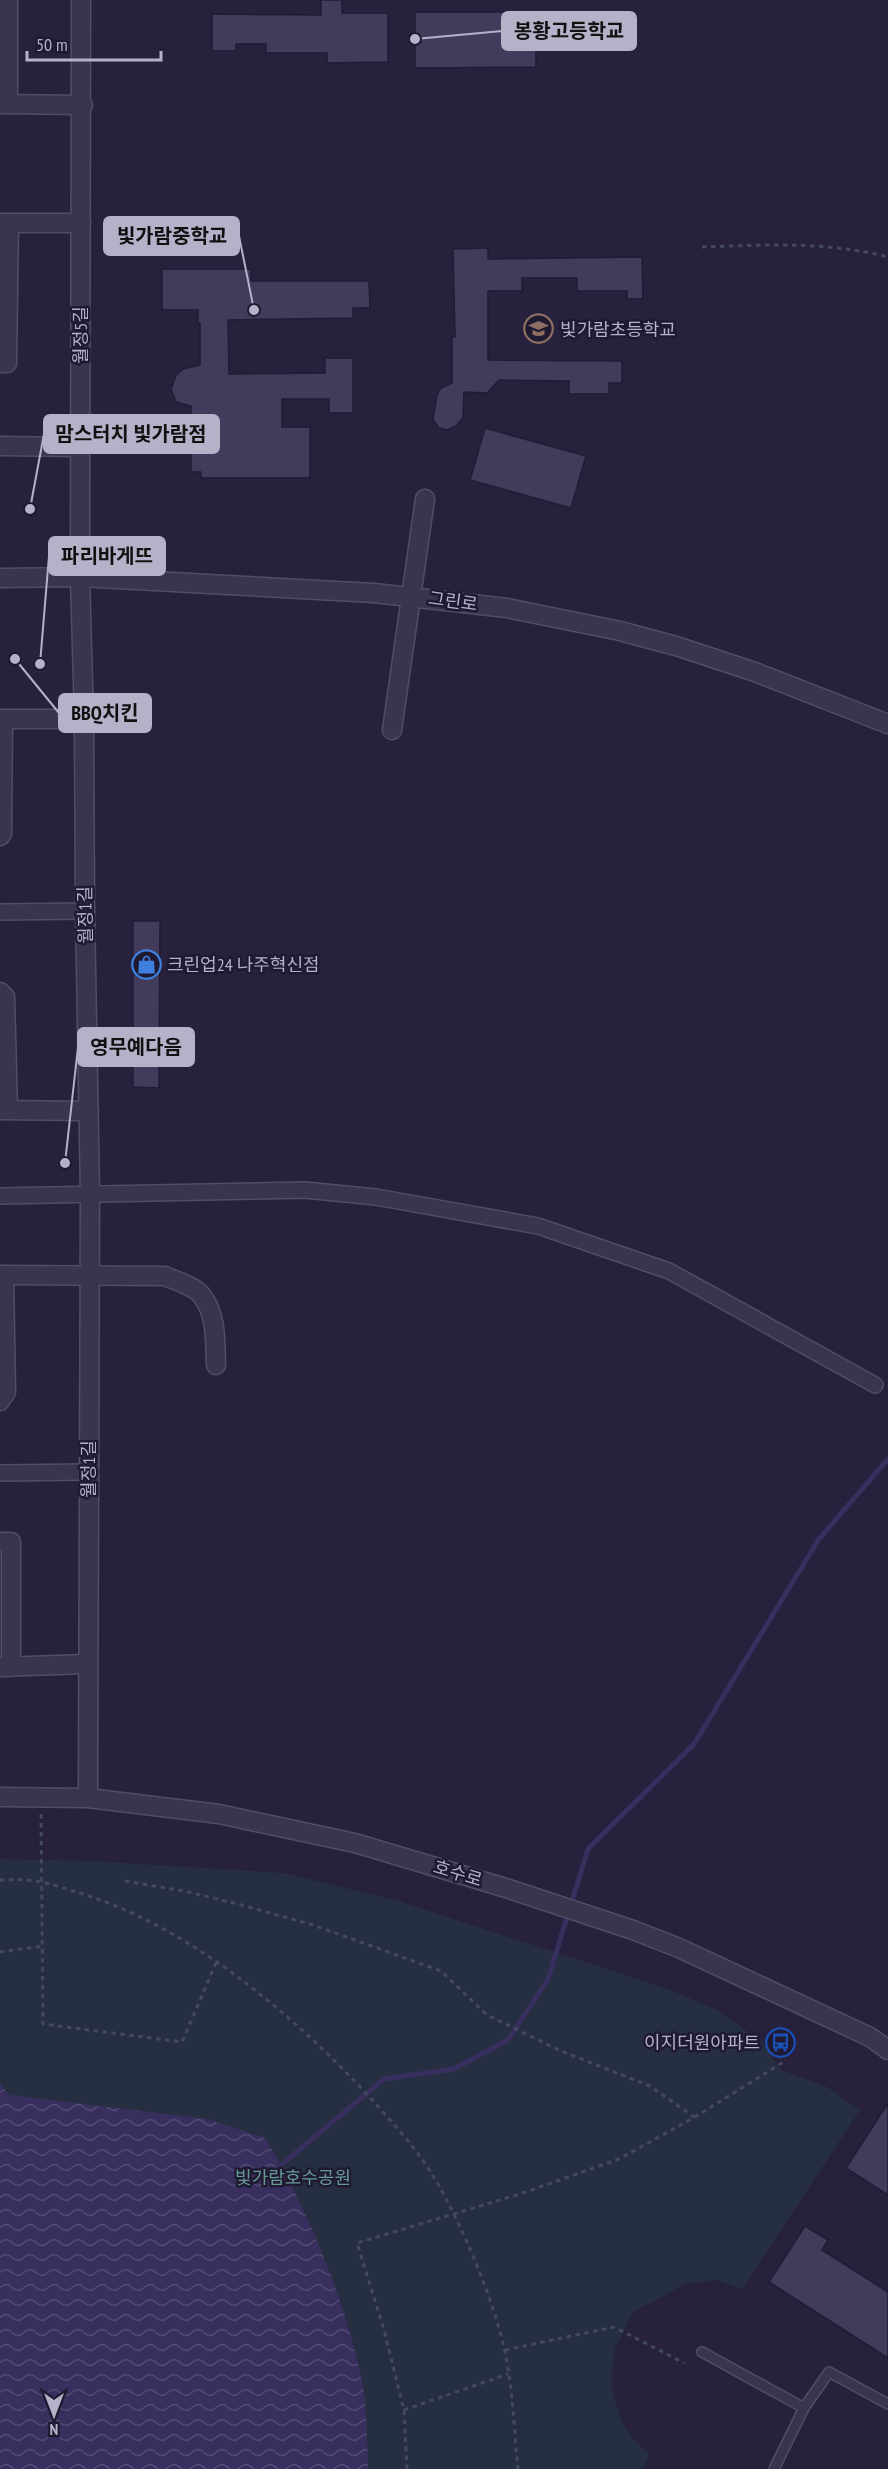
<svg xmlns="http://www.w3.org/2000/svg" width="888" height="2469" font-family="'PT Sans Narrow','Noto Sans KR',sans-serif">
<defs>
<pattern id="water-waves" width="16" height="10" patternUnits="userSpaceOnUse" patternTransform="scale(1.5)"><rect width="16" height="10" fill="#392f5f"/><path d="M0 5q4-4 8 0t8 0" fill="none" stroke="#534b74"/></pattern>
</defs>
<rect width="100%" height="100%" fill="#27213d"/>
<polygon fill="#262f41" points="0,1859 91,1861 284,1873 395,1900 668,1989 717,2010 762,2042 781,2070 827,2087 860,2110 742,2289 716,2280 686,2284 633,2312 615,2349 611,2386 622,2422 636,2442 650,2454 643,2469 0,2469"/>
<path fill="url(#water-waves)" d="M0 2084 9 2095 207 2119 265 2138C307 2208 344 2297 361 2377 367 2404 367 2441 368 2469H0Z"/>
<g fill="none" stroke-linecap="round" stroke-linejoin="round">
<polyline stroke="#392f5f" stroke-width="5" points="278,2171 281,2165 384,2079 454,2069 508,2040 548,1979 588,1849 694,1744 819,1539 888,1459"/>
</g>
<g fill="#423b5b" stroke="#211c34" stroke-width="1.5">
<polygon points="321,0 342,0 342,13 388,13 388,62 327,63 327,53 266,53 266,44 236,44 236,51 212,51 212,14 321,15"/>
<polygon points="415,12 536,12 536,67 415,68"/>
<polygon points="488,248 488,259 642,257 643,299 627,299 627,291 577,291 577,278 522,278 522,291 488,291 488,360 622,361 622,383 609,383 609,394 569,394 569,381 499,380 487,393 464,392 463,418 456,426 447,430 439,428 433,420 437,395 441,388 452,383 452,337 455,337 453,249"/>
<polygon points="162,269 251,269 251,281 369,281 370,308 353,308 353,318 228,320 229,374 325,373 325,358 353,358 353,413 329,413 329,399 282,399 282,427 310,427 310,478 201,478 201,472 191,472 191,406 176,402 171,389 176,375 183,369 200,365 200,323 198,323 198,310 162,310"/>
<polygon points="485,428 586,456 571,508 470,480"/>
<polygon points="133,921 160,921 159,1088 133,1087"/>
<polygon points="888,2103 888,2195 846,2168"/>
<polygon points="805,2226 828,2240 822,2250 888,2292 888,2358 769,2282"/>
</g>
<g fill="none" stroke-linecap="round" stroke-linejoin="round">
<defs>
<g id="service">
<polyline points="702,2352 804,2408"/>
<polyline points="774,2469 804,2408 829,2372 888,2404"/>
</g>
<g id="pedestrian">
<polyline points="0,912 85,911"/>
<polyline points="0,1196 305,1190 376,1197 538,1226 669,1271 875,1385"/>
<polyline points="0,1473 88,1472"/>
</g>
<g id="minor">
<polyline points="8,0 8,103"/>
<polyline points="0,104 83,105"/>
<polyline points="0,223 81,223"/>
<polyline points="0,363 7,363 9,223"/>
<polyline points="0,446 80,447"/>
<polyline points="80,577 81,0"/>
<polyline points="0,719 84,719"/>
<polyline points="392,730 425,499"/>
<polyline points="0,836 2,834 3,719"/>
<polyline points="0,992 5,997 8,1110"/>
<polyline points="0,1110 89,1111"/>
<path d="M0 1275 165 1276C176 1281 195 1286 202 1296 217 1315 215 1342 216 1365"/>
<polyline points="0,1401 6,1392 4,1275"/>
<polyline points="0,1542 11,1542 11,1667"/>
<polyline points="0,1667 86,1664"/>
</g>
<g id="tertiary">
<polyline points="80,577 84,719 85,911 90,1195 88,1798"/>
<polyline points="0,578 80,577 374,593 507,608 620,631 676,646 755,672 888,724"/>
<polyline points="0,1797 88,1798 219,1814 355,1843 509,1889 633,1930 679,1948 870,2037 888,2050"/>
</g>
</defs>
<use href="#service" stroke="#524d65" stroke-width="12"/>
<use href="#pedestrian" stroke="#524d65" stroke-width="18"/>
<use href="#minor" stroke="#524d65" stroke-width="21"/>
<use href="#tertiary" stroke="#524d65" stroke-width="21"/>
<g stroke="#434a5d" stroke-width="3" stroke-dasharray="4.5 4.5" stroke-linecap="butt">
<path d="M702 247C764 245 826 241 888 257"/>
<polyline points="41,1814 43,2024 182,2042 216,1963"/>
<path d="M0 1880C12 1880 25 1879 36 1881 49 1883 63 1888 76 1892 185 1924 287 2009 364 2091 389 2119 416 2147 435 2179 462 2225 494 2300 505 2352 513 2390 514 2430 518 2469"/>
<polyline points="125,1881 184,1891 238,1904 313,1925 441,1971 487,2015 561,2051 650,2086 694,2117"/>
<polyline points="0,1952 43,1946"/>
<polyline points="505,2350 614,2327 684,2363"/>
<polyline points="404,2410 508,2374"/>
<polyline points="407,2469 404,2410 384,2330 357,2243 520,2194 619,2159 695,2117 785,2061"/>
</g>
<use href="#service" stroke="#3a354d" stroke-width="9"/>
<use href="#pedestrian" stroke="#3a354d" stroke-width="15"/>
<use href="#minor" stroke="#3a354d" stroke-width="18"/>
<use href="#tertiary" stroke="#3a354d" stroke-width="18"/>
</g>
<defs>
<symbol id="school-ring" viewBox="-11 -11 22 22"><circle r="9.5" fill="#1f1a32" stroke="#8d6e63" stroke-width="1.5"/><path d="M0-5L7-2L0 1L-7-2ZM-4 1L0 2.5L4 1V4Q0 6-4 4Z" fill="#8d6e63"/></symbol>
<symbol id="shop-ring" viewBox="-11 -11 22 22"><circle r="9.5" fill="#1f1a32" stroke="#3f7fe0" stroke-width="1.5"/><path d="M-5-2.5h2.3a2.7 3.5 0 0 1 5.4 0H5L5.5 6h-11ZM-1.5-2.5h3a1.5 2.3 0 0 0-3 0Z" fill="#3f7fe0"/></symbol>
<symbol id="bus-ring" viewBox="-11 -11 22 22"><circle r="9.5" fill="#1f1a32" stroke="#1a4fb4" stroke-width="1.5"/><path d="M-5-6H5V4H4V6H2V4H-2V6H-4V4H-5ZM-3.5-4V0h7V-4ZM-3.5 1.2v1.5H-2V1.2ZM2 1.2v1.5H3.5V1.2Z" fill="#1a4fb4"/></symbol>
</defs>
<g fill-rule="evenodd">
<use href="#school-ring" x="522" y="312" width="33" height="33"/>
<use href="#shop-ring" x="130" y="948" width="33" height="33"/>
<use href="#bus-ring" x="764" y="2026" width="33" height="33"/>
</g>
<g text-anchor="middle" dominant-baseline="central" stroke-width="5" stroke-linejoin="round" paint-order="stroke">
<g font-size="18" fill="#b6b0c8" stroke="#1f1a32" text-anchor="start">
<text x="560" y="329">빛가람초등학교</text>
<text x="167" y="964">크린업24 나주혁신점</text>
<text x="760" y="2042" text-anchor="end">이지더원아파트</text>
</g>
<g font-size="18" fill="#b6b0c8" stroke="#1f1a32">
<text transform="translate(80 335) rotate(-90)">월정5길</text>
<text transform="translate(453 601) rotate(8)">그린로</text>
<text transform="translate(85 915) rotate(-91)">월정1길</text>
<text transform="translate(88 1469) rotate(-90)">월정1길</text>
<text transform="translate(458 1873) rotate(17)">호수로</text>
</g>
<g font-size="18" fill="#669b94" stroke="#1f1a32">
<text x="293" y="2177">빛가람호수공원</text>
</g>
</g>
<path fill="none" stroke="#b6b0c8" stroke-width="2" d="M415 39L502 31M254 310L239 236M30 509L44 434M40 664L49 556M15 659L59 713M65 1163L78 1047"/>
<g fill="#b6b0c8" stroke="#1f1a32" stroke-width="2">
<circle cx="415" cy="39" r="6"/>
<circle cx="254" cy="310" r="6"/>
<circle cx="30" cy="509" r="6"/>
<circle cx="40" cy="664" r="6"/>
<circle cx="15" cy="659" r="6"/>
<circle cx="65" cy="1163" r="6"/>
</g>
<g fill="#b6b0c8" stroke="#b6b0c8" stroke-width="2">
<rect x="502" y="12" width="134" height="38" rx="6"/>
<rect x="104" y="217" width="135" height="38" rx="6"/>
<rect x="44" y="415" width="175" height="38" rx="6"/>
<rect x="49" y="537" width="116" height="38" rx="6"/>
<rect x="59" y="694" width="92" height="38" rx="6"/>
<rect x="78" y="1028" width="116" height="38" rx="6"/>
</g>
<g font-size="20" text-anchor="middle" font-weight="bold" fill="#111">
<text x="569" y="38">봉황고등학교</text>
<text x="172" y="243">빛가람중학교</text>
<text x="131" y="441">맘스터치 빛가람점</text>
<text x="107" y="563">파리바게뜨</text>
<text x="105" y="720">BBQ치킨</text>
<text x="136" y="1054">영무예다음</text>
</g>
<g transform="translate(54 2415) rotate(180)" stroke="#1f1a32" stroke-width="4.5" paint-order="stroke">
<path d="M0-4.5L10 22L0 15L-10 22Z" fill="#b6b0c8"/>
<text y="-9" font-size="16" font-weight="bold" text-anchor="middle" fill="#b6b0c8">N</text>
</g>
<path d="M27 51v9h134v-9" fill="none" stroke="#b6b0c8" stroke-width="3"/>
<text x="36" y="51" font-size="18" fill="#b6b0c8" stroke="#1f1a32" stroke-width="4.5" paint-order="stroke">50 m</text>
</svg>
